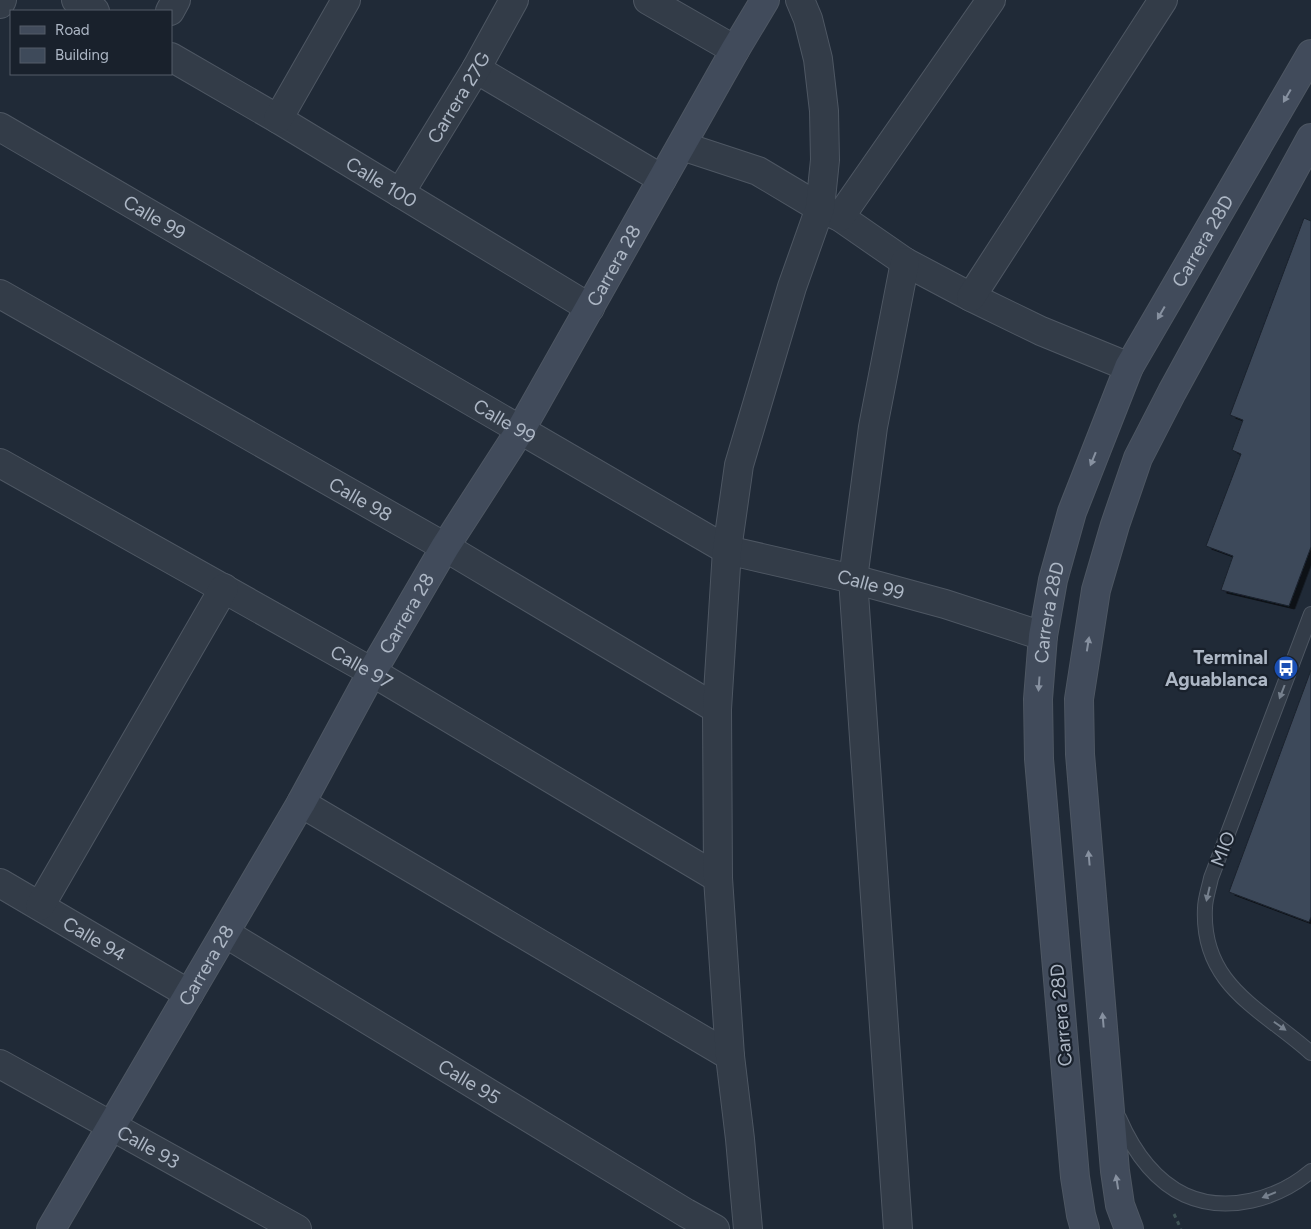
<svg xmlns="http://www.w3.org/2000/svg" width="1311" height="1229" font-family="Figtree,sans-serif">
<defs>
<filter id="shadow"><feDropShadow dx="5.5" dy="3" stdDeviation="0" flood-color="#0009"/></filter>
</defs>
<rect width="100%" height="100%" fill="#202a37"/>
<g fill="#3e4a5a" stroke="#1b232e" filter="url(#shadow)">
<polygon points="1304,218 1311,221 1311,547 1289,606 1221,590 1233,556 1206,546 1241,454 1232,450 1243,420 1230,415"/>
<polygon points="1311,670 1311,917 1309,922 1229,892"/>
</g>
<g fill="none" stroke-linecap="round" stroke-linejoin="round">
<defs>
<g id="lane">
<path d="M1311 614 1211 878C1209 888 1205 899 1205 908 1201 986 1262 1009 1311 1053"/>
<path d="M1119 1118C1132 1148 1153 1180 1185 1195 1227 1214 1278 1199 1311 1171"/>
</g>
<g id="street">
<polyline points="76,0 95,11"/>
<polyline points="648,0 735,50"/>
<polyline points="0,4 2,0"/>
<polyline points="170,11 176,0"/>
<path id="s1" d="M171 57 278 119 590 308"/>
<polyline points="476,69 662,179"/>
<polyline points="278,119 346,0"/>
<path id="s2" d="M0 127 727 550 853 579 945 604 1043 636"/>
<polyline points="682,146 758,171 820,208 840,217 905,262 971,297 1041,331 1129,367"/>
<path id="s3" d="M400 193 476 69 514 0"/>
<polyline points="840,217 991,0"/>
<path id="s4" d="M0 294 445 547 717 709"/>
<polyline points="971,297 1163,0"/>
<path id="s5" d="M0 463 372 672 718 878"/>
<polyline points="301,803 730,1056"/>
<path id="s6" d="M0 883 189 994"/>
<polyline points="40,906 224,588"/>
<path id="s7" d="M225 933 686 1213 715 1229"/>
<path id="s8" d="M0 1064 297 1229"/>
<polyline points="748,1229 740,1139 730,1056 718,878 717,709 727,550 739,465 792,287 820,208 825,160 824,111 818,59 808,19 800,0"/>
<polyline points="898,1229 853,579 873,427 905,262"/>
</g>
<g id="secondary">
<path id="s9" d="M51 1229 301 803 372 672 445 547 521 429 735 50 765 0"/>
<path id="s10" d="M1085 1229 1081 1215 1075 1177 1039 759 1038 699 1043 636 1053 580 1072 512 1129 367 1311 54"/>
<polyline points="1129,1229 1120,1205 1115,1171 1080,754 1079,699 1096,590 1115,525 1138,458 1172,392 1311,138"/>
</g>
</defs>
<use href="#lane" stroke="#4e5763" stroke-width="16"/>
<use href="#street" stroke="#4e5763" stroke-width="30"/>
<use href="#secondary" stroke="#4e5763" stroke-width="30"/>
<polyline stroke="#3f5356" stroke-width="3" stroke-dasharray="4 4" stroke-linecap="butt" points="1174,1214 1181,1229"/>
<use href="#lane" stroke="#333c48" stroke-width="14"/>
<use href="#street" stroke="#333c48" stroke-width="28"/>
<use href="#secondary" stroke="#414b5b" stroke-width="28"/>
</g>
<defs><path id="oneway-solid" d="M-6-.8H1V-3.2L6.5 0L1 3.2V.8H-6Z" transform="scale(1.25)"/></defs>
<g fill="#8791a0">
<use href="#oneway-solid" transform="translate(1287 96) rotate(120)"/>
<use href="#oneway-solid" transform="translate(1161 313) rotate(120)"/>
<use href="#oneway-solid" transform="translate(1093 459) rotate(112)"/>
<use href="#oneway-solid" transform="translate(1088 644) rotate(-81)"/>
<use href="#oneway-solid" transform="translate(1039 684) rotate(94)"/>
<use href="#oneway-solid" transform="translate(1089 858) rotate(-95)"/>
<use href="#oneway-solid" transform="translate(1103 1020) rotate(-95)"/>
<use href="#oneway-solid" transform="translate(1117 1182) rotate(-99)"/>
</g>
<g fill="#76808d">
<use href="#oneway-solid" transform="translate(1282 692) rotate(111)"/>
<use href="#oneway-solid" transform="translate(1208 894) rotate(103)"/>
<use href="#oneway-solid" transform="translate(1280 1026) rotate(35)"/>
<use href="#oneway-solid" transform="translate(1269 1195) rotate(158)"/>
</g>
<defs>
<symbol id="bus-disc" viewBox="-11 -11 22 22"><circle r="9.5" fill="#1a4fb4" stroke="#19212c"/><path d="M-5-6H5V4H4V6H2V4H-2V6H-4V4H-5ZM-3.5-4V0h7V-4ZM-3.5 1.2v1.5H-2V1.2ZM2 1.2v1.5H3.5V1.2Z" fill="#fff"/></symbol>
</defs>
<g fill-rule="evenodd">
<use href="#bus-disc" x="1272" y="654" width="28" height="28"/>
</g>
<g text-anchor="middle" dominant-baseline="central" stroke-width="4.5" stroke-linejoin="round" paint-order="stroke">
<g font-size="19" fill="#adb7c5" stroke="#19212c">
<text stroke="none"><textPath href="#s3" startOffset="112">Carrera 27G</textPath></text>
<text stroke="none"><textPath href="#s1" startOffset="245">Calle 100</textPath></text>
<text stroke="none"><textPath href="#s2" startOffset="179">Calle 99</textPath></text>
<text stroke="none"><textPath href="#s10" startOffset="1025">Carrera 28D</textPath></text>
<text stroke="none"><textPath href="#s9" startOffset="1116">Carrera 28</textPath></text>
<text stroke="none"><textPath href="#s2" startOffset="584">Calle 99</textPath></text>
<text stroke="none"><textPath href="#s4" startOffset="415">Calle 98</textPath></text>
<text stroke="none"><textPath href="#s2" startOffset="989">Calle 99</textPath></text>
<text stroke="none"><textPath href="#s10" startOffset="620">Carrera 28D</textPath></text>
<text stroke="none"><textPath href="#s9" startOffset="711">Carrera 28</textPath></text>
<text stroke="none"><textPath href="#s5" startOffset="415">Calle 97</textPath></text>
<text transform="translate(1223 849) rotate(-69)">MIO</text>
<text stroke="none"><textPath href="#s6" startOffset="110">Calle 94</textPath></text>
<text stroke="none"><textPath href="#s9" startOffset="306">Carrera 28</textPath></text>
<text transform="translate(1061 1015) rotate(-95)">Carrera 28D</text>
<text stroke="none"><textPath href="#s7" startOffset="286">Calle 95</textPath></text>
<text stroke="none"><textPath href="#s8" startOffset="170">Calle 93</textPath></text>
</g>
<g font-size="19" font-weight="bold" fill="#adb7c5" stroke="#19212c" text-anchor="end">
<text x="1268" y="657">Terminal<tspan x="1268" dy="22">Aguablanca</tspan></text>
</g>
</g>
<rect x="10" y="10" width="162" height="65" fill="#19212c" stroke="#545d69"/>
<rect x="20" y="26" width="25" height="8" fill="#414b5b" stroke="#545d69"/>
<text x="55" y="35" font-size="15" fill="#adb7c5">Road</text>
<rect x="20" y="48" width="25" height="15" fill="#3e4a5a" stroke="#545d69"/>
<text x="55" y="60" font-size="15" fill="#adb7c5">Building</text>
</svg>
